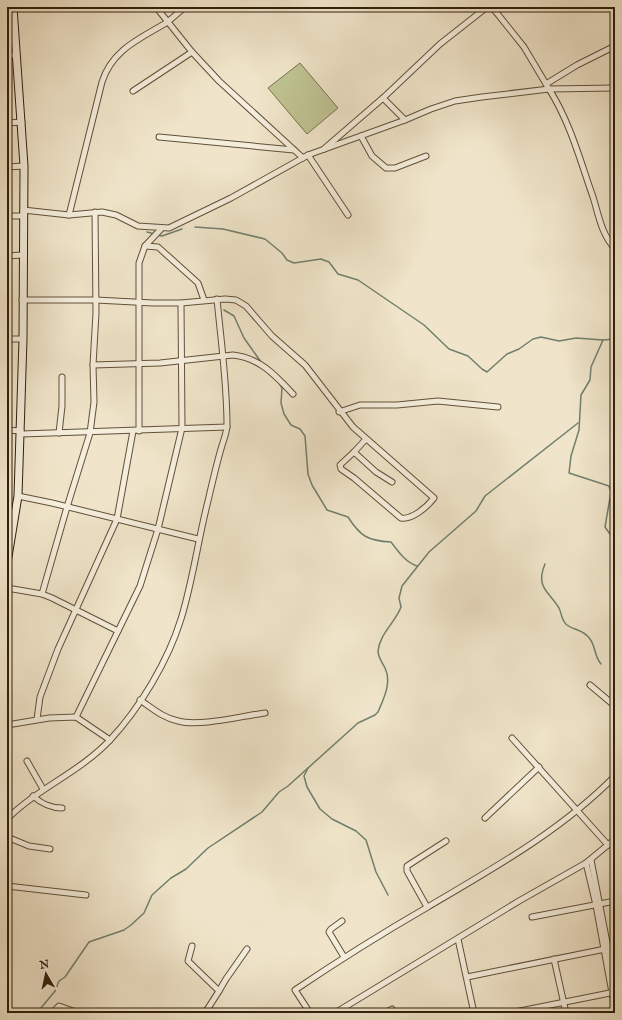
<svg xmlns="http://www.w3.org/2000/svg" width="622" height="1020" font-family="'IM FELL English',serif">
<rect width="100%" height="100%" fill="#f0e5ca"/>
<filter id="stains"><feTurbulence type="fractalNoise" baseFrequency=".005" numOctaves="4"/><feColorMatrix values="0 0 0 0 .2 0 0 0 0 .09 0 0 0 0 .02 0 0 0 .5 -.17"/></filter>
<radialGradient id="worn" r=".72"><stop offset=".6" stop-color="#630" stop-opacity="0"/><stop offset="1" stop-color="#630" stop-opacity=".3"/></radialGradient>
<polygon fill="#bfc393" stroke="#78704e" points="300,63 338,108 307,134 268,88"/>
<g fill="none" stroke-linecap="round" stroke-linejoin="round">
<g stroke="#717f6e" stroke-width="1.5">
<polyline points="195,227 223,229 265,239 282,253 287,260 294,263 321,259 329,262 338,274 358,280 424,325 449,349 468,356 482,369 487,372 507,354 519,349 533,339 541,337 559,341 576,338 603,340"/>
<polyline points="147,232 162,236 182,229"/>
<polyline points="224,310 234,316 244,338 261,362"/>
<polyline points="615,339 603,340 591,367 590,380 581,395 579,430 571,456 569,473 609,486 611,492 605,527 610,534 615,535"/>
<path d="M279 383 282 388 281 403 284 414 291 425 300 429 305 436 308 474 312 485 327 510 348 517C360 536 368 541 391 542 398 551 405 562 417 566"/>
<path d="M545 564C535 588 549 591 559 608 562 614 561 620 567 625 575 631 583 629 590 639 596 647 594 656 601 664"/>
<polyline points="308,768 304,776 307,787 320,809 332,819 356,831 366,840 376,872 388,895"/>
<path d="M41 1008 55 991 59 981 65 977 89 942 124 930 131 925 144 913 152 895 171 878 186 869 208 848 262 812 279 792 288 786 358 723 375 715 378 712C384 698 392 682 385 668 382 662 378 657 378 651 380 633 395 623 401 607L399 598 402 586 429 552 476 511 485 496 578 423"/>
</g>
<defs>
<g id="street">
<polyline points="156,7 192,52 219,81 303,158"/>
<polyline points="492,7 524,47 549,89 615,88"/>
<polyline points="7,55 16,55"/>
<polyline points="546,84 577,65 615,46"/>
<polyline points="133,91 192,52"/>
<polyline points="383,98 405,120"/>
<polyline points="7,123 22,122"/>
<polyline points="361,136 372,156 386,168 395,168 426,156"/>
<polyline points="159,137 294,150"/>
<polyline points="324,149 383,98 440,44 487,7"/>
<polyline points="308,155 348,215"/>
<polyline points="7,167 24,166"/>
<path d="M23 210 69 215 102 212 116 215 138 226 169 228 231 198 308 155 405 120 431 109 455 101 482 97 549 89C570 122 580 160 593 197 599 216 601 233 615 249"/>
<path d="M69 215 102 82C112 50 139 39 166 23 173 18 179 12 185 7"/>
<polyline points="7,216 23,216"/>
<polyline points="145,246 158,247 198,283 204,300"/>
<polyline points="7,256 22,255"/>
<path d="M22 300H96L153 303H181L225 299 236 300 246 306 272 336 305 365 353 427 434 498C427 507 412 520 401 518L354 478 341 469 340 465 354 452"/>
<polyline points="7,339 23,339"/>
<path d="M93 365 160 363 233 355C260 358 275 375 293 394"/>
<polyline points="339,412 360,405 397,405 438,401 498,407"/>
<polyline points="7,430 21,431"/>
<polyline points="139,431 139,263 145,246 161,229"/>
<polyline points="59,433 62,406 62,377"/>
<polyline points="21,434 227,427"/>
<polyline points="366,439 354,452 376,472 392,482"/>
<polyline points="18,496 52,503 198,539"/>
<polyline points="7,588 42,594 52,598 118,631"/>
<polyline points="42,594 67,507 90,433 94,402 93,365 96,313 95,212"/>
<polyline points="590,685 615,706"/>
<path d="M140 700C152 708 163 718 178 721 200 727 241 716 265 713"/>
<polyline points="76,717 140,586 158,529 182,428 181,303"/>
<polyline points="37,719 40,697 58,649 117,519 133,431"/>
<polyline points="7,725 49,718 76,717 110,740"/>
<polyline points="512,738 608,845"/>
<polyline points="27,761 43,789"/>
<path d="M33 796C42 804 50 808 62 808"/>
<polyline points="485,818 539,767"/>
<path d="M7 819C38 788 80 772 110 740 140 708 168 661 181 619 193 580 198 540 208 501 212 484 216 466 221 449 223 441 227 433 227 425 227 383 221 341 217 299"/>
<polyline points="7,837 29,846 50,849"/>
<polyline points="591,860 615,984"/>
<polyline points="586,863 596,905 615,1009"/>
<polyline points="7,886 86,895"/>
<polyline points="427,907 407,871 407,866 446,841"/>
<polyline points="532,917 615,901"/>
<polyline points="342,921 331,929 329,932 344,957"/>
<polyline points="458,939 474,1013"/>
<polyline points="192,946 188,961 219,991 226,979 247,949"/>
<polyline points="554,959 566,1013"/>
<polyline points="467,977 615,947"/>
<polyline points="52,1013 59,1006 79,1013"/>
<polyline points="205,1013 219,991"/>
<path d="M310 1013 295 990C338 961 381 934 426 908 492 869 561 831 615 776"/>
<polyline points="335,1013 519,901 586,863 615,839"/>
<polyline points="385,1013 392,1009"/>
<polyline points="510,1013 615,992"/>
</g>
<polyline id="secondary" points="7,563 18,496 23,339 24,166 13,7"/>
</defs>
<use href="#street" stroke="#61503a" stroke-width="7"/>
<use href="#secondary" stroke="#311e0a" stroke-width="9"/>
<use href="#street" stroke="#f5eedd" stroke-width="5"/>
<use href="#secondary" stroke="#f5eedd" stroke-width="7"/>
</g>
<rect width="622" height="1020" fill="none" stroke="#f0e5ca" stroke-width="24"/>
<rect x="8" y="8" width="606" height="1004" fill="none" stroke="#311e0a" stroke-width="2"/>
<rect x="12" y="12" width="598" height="996" fill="none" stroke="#311e0a"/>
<g transform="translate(46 974) rotate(351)" stroke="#f5eedd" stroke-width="3" paint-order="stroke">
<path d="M0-3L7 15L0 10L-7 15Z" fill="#311e0a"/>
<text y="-6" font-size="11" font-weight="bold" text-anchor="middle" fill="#311e0a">N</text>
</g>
<rect width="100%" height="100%" filter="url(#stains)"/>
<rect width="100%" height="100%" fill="url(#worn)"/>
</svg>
